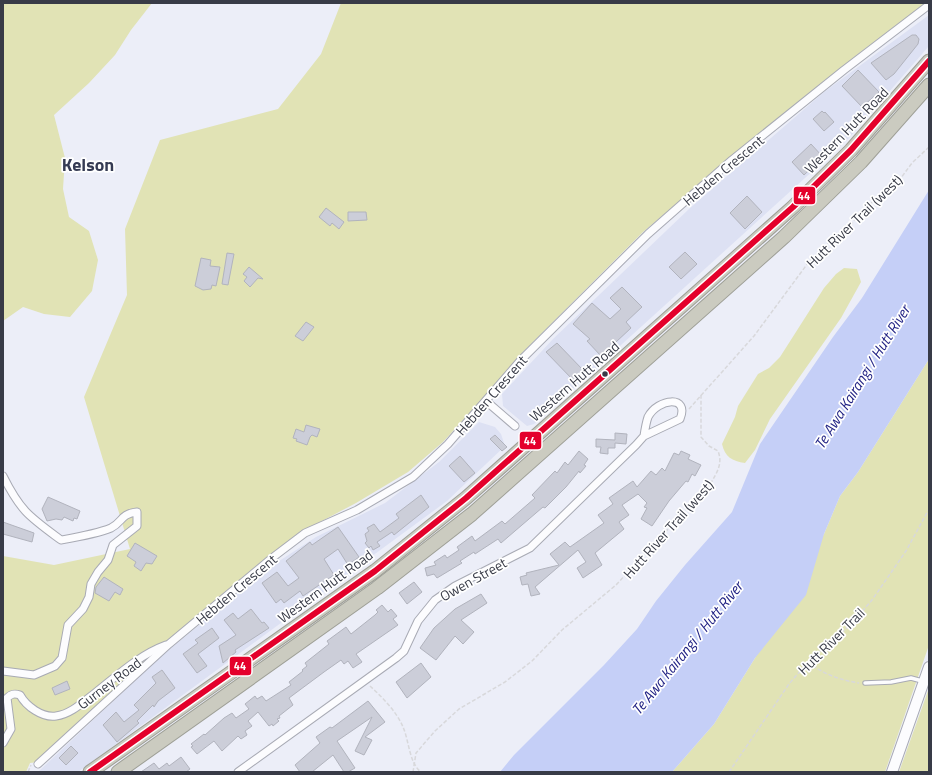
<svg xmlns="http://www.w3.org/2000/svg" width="932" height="775" font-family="'Titillium Web',sans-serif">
<rect width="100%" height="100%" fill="#eceef8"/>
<g fill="#dde1f3">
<polygon points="929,15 929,46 848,139 534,424 527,426 503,406 502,394 553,339 689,209 824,92"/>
<polygon points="479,422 495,427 501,434 505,446 447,501 78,772 38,772 159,658 270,567 316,537 385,503 439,462"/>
</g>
<g fill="#e1e3b5">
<polygon points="3,3 152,3 131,30 115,55 89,83 54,115 65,158 63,189 69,217 89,231 98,260 92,291 70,317 44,314 23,307 3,321"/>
<polygon points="341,3 926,3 862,51 777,119 643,232 519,356 486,395 443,442 408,472 356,503 303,531 38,762 30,763 26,772 3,772 3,556 54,565 130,549 84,397 127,295 125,229 160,140 278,109 321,54"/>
<path d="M844 268 857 269 861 282 841 318 770 419 755 450 745 463C732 461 725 457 722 444L735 417 738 406 758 374 769 368 780 357 824 288 836 274Z"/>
<polygon points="929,359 929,645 885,772 672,772 714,724 755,658 824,534 840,496 858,472"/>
<polygon points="929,688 929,772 899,772"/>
</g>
<polygon fill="#c5cff7" points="929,190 929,359 858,472 840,496 824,534 806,595 755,658 714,724 672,772 500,772 514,755 604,665 637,629 656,601 685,565 732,512 760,444 833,337 862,298"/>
<g fill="#ccced9" stroke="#b1b3bd">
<polygon points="912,35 916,35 919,39 918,44 894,74 886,80 871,63"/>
<polygon points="858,70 879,92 862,107 842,86"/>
<polygon points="822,111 824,113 825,112 834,122 824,131 813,119"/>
<polygon points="811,144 823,157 804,175 792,162"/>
<polygon points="747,196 762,212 745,229 730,213"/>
<polygon points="326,208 344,222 339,229 332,223 330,226 319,217"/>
<polygon points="348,212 366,212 367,220 348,221"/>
<polygon points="685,252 697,264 681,279 669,267"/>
<polygon points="227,253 234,254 228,285 222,284"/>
<polygon points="201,258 211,260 210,266 220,267 216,286 212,285 211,289 203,290 195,286"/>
<polygon points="249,267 263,279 258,278 250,287 244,281 247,277 243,274"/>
<polygon points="622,287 642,307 626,322 631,328 601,356 587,341 590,339 573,324 592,303 610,319 621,309 610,298"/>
<polygon points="306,322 314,327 303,341 295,336"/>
<polygon points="557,343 583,370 573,380 546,352"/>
<polygon points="306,425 320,429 317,437 312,435 310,437 307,445 296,441 297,439 293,438 296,429 304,432"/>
<polygon points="615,433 627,434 626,444 615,443 615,448 608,448 608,454 600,453 601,447 596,447 596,439 615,440"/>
<polygon points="495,435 507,447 502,451 490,439"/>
<polygon points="579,451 588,459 584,465 586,466 580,473 579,471 566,487 545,508 543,507 501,543 498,539 475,554 474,552 460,561 462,563 437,578 434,574 427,576 425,568 436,565 434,562 445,555 447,558 459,550 457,547 472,536 475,541 502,521 505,524 535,498 532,495 555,471 557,473 565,462 568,465"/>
<polygon points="681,451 690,455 688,459 701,465 695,476 692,474 688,482 686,481 669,501 652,526 641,519 647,508 644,507 647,503 638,494 622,505 629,515 619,522 624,529 595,553 602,565 583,578 577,568 586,562 578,550 535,587 540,594 531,596 528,584 522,585 520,577 527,575 526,573 559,565 550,554 565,542 570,547 604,523 598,515 613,504 609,498 633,481 637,487 651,471 656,475 662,468 665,471 674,453 679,455"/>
<polygon points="460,456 475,473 464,482 449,466"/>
<polygon points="421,495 429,507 394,535 392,532 377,542 380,546 373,550 371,546 369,548 365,543 367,541 365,534 369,531 367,528 374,524 380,532 399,518 396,514"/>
<polygon points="48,497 80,511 77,519 74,518 73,521 64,517 62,520 56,519 47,521 42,509"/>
<polygon points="3,522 34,533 32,542 3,534"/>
<polygon points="338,527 359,557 348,565 338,549 324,559 334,575 303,596 300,591 284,603 281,599 276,603 262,583 277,572 288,586 299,578 286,561 310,542 312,545"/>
<polygon points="135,543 157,556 152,564 146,563 141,571 134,566 136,562 127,556"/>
<polygon points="104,577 123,589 120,595 115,592 109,601 95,593 96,587"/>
<polygon points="414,582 422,592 407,604 399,593"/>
<polygon points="481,594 487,603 461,620 474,632 463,644 455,636 436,660 420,648 434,628 455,609"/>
<polygon points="382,605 388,612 391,609 397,616 393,619 398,625 356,654 362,662 353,668 348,661 344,664 341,660 324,672 289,698 293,705 279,716 280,718 277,719 279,721 273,726 272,724 269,726 258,712 248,721 252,726 245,731 247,735 241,739 238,736 222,751 214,741 197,754 191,747 193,746 191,744 204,734 205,735 224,718 232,713 236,718 249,709 245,704 255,696 257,699 262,696 266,701 291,685 289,682 303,671 302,670 307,666 305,663 329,644 327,641 346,627 351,634 375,615 378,612 376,610"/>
<polygon points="251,609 262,623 264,622 269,628 235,650 236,652 223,663 219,646 236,635 224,620 233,613 238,619"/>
<polygon points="212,628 219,638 198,654 207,666 197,673 183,654 198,643 195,640"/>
<polygon points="421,663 431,677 407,698 396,682"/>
<polygon points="162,670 175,688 158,701 154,707 153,705 137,721 139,723 117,742 103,725 116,712 124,722 139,710 134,705 156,683 152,677"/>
<polygon points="67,681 70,689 55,695 52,688"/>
<polygon points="368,701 385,722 365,737 372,740 364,755 355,751 372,717 337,741 355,768 348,772 344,772 333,755 312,772 300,772 295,765 320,743 316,737 330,727 332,728"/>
<polygon points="71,746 78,753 66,765 59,758"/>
<polygon points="181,757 190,769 186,772 141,772 154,763 159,769 167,763 169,766"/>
</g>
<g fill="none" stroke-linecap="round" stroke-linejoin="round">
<defs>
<polyline id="lane" points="865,683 891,682 911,678 922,681"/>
<g id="street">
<polyline points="486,401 515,426"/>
<path d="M3 476C21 512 30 517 61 540 78 537 96 534 111 528 123 522 120 514 137 512V526L113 545 108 560 98 572 91 584 89 597 83 609 68 625 62 658 55 666 34 675 3 671"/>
<path d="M3 743 11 729 7 698C11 694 14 693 20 695 26 706 42 718 56 716 71 714 83 702 95 693 118 675 139 655 166 645"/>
<polyline points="38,764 169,644 272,558 305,533 357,510 413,477 448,444 520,361 648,234 732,160 844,70 929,5"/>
<path d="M238 772 396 658 404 651 418 621 435 600 455 586 530 548 636 445 644 436 680 419C690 395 658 398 648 417 646 423 645 429 644 436"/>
</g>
<polyline id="secondary" points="892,772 929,667"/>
<g id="highway">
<polyline points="90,772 375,571 466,498 793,207 851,150 929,61"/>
<polyline points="118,772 377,588 472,514 784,237 861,162 929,85"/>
</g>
</defs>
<use href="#lane" stroke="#a8aab4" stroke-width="5.5"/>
<use href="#street" stroke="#a8aab4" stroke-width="9"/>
<use href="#secondary" stroke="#a8aab4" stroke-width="12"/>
<use href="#highway" stroke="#9e9f96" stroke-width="15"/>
<g stroke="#d8d8db" stroke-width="1.5" stroke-dasharray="4 2" stroke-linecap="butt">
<polyline points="689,409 754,336 808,263 833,238 846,232 861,211 898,182 912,163 929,147"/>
<path d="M808 662C823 674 840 680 859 683"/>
<path d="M370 686C382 697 397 712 403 727 409 740 409 763 421 772"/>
<polyline points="28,772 31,765"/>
<path d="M413 772 416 753 435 731 459 709 505 682 532 661 562 630 616 585 711 483C717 472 723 464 718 451L709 446 701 437V395"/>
<polyline points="729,772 789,684 808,662 850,625 872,600 906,551 929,509"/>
</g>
<use href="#lane" stroke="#fcfcfe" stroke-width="3.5"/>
<use href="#street" stroke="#fcfcfe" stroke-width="7"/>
<use href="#secondary" stroke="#fcfcfe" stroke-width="10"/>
<use href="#highway" stroke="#cbcbc0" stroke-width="13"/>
<defs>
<polyline id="bus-1" points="90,772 375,571 466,498 793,207 851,150 929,61"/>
</defs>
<use href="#bus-1" stroke="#fff" stroke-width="9"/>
<use href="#bus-1" stroke="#e4002b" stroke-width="6"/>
</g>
<circle fill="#383b47" stroke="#fff" stroke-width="1.5" cx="605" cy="374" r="3.5"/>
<g text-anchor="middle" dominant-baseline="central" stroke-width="3.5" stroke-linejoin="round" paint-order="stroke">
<g font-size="14" fill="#383b47" stroke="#fff">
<text transform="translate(846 130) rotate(-46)">Western Hutt Road</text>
<text transform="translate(723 170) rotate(-40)">Hebden Crescent</text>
<text transform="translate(854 221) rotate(-44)">Hutt River Trail (west)</text>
<text transform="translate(574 381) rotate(-41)">Western Hutt Road</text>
<text transform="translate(491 395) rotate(-49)">Hebden Crescent</text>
<text transform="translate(668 529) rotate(-48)">Hutt River Trail (west)</text>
<text transform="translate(473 579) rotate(-29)">Owen Street</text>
<text transform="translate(325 586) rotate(-36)">Western Hutt Road</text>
<text transform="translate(236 589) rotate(-40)">Hebden Crescent</text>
<text transform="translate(831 641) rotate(-45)">Hutt River Trail</text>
<text transform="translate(109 683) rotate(-37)">Gurney Road</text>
</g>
<g font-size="15" font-style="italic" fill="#232485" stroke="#fff">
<text transform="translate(862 377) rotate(-58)">Te Awa Kairangi / Hutt River</text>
<text transform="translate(687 648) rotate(-51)">Te Awa Kairangi / Hutt River</text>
</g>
<g font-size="18" font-weight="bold" fill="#353b53" stroke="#fff">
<text x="88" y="164">Kelson</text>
</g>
</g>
<g stroke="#fff" stroke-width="1.5">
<rect x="793" y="186" width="23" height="19" rx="4" fill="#e4002b"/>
<rect x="519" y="431" width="23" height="19" rx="4" fill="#e4002b"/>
<rect x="229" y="656" width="23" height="20" rx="4" fill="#e4002b"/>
</g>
<g font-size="11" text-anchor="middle" font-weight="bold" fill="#fff">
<text x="804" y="200">44</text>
<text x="530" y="445">44</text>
<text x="240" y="670">44</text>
</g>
<rect width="932" height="775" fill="none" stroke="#383b47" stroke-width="8"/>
</svg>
